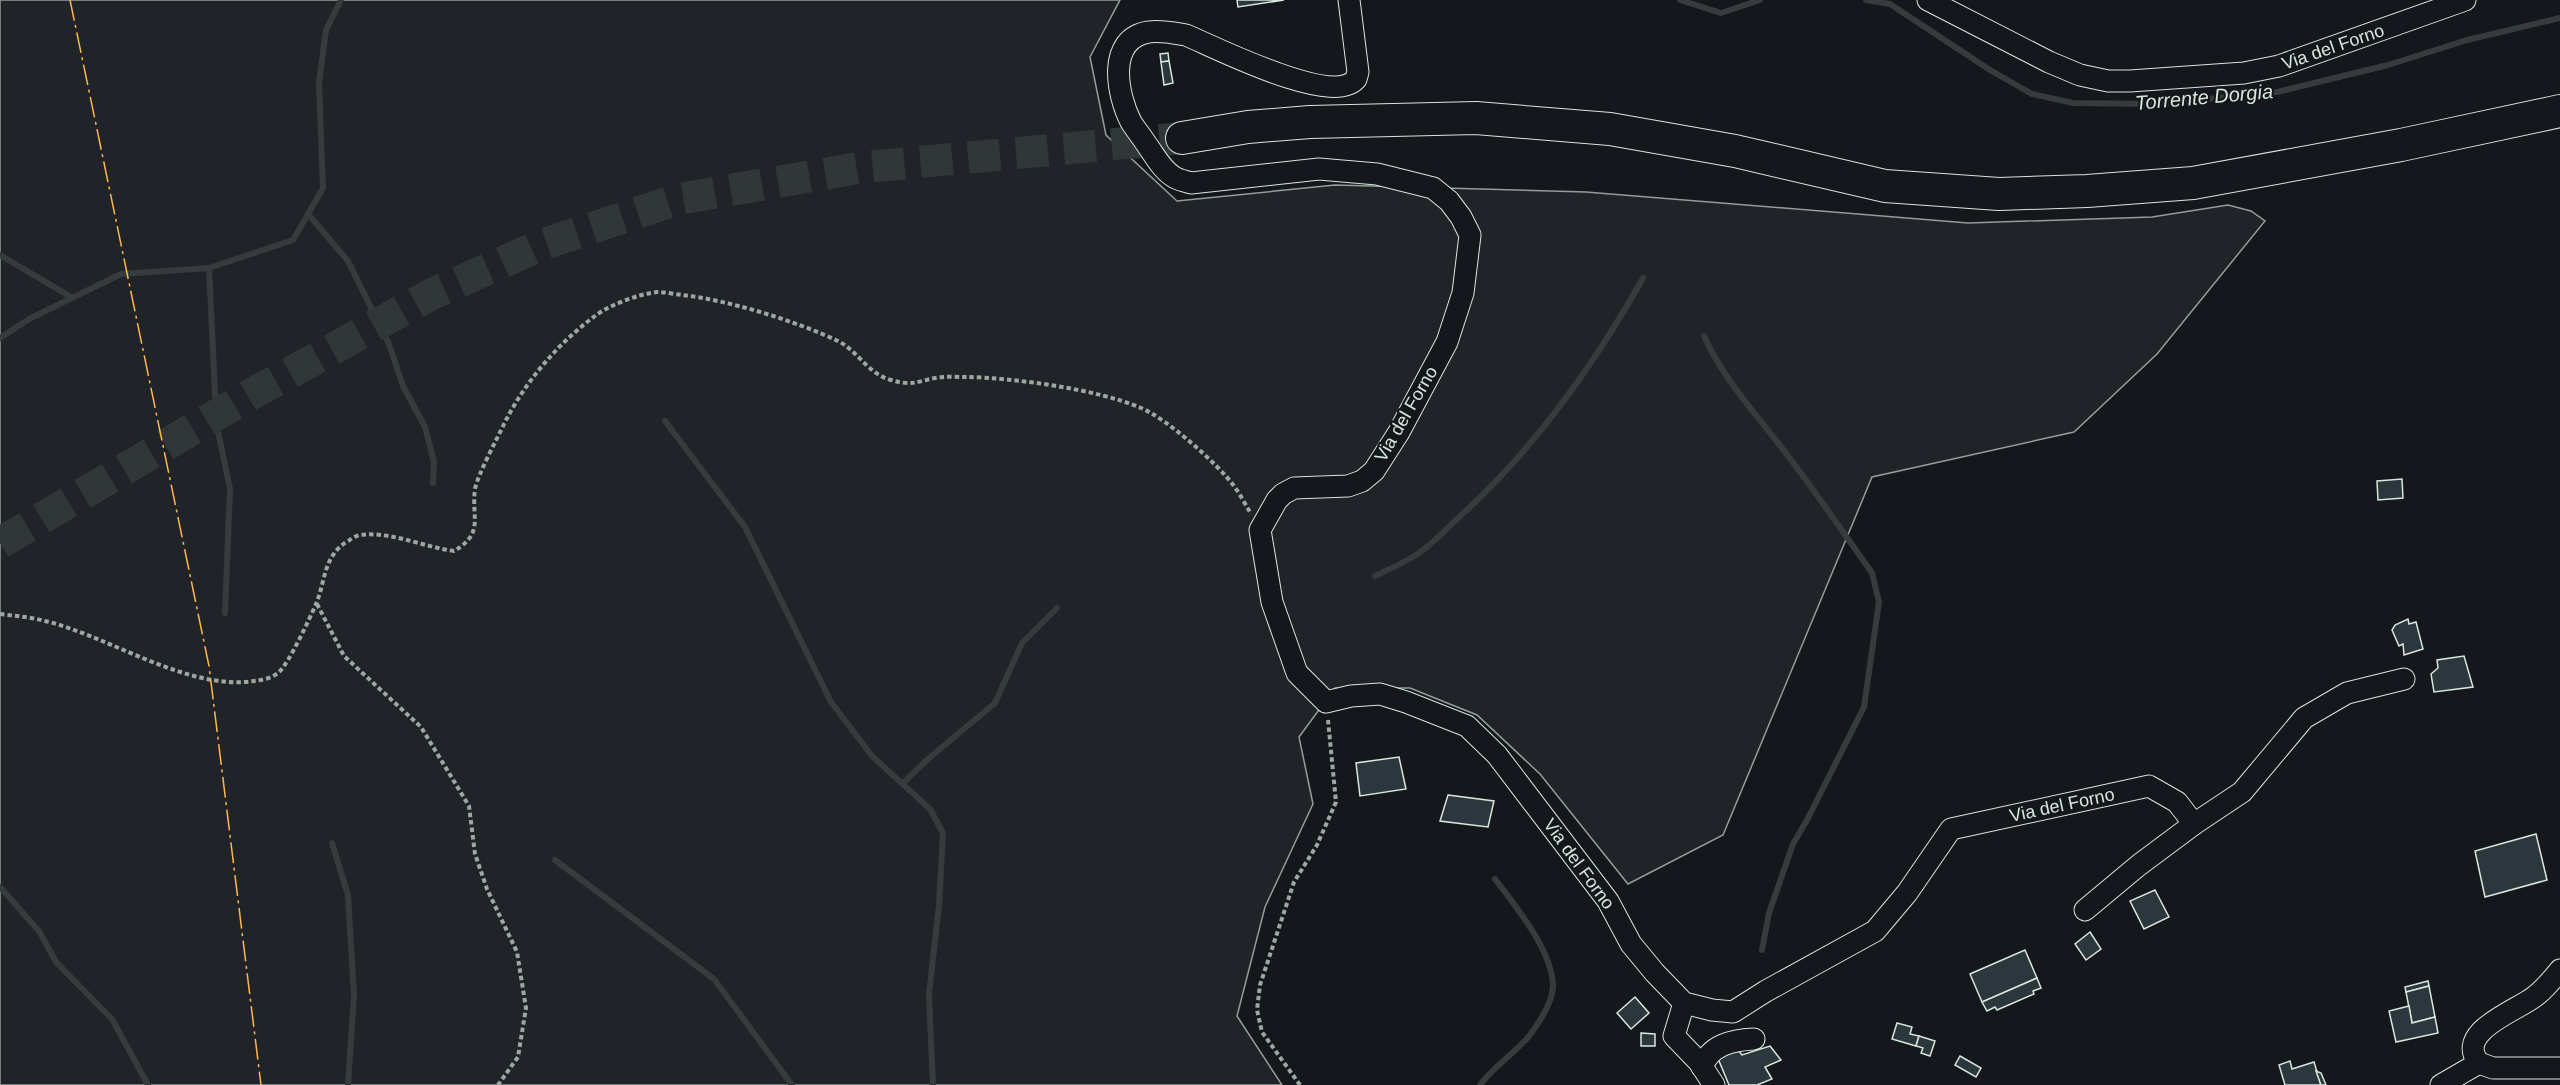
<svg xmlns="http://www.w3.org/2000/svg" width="2560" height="1085" font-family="Helvetica,sans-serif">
<rect width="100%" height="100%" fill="#14181c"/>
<polygon fill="#202428" stroke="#939e99" stroke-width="1.5" points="0,0 1120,0 1090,57 1106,135 1177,201 1335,185 1586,192 1968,223 2152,217 2228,205 2251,211 2265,221 2157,354 2074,432 1872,477 1723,835 1628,884 1540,774 1477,715 1410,688 1335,688 1299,737 1313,804 1265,907 1237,1016 1282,1085 0,1085"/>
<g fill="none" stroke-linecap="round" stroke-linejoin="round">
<g stroke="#363b3e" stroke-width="6">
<polyline points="1680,0 1721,13 1760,0"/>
<polyline points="1866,0 1890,4 1990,70 2032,94 2073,103 2159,104 2277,92 2388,65 2467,40 2560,18"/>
<polyline points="308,214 348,261 389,344 403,386 425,427 434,462 433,483"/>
<polyline points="0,255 71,297"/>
<polyline points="209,268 215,392 218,431 230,489 225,613"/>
<path d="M1704 336C1724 381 1759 417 1788 456 1814 490 1838 525 1863 560L1872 573 1879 602 1864 707 1807 820 1793 844 1769 913 1762 950"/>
<polyline points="0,338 29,319 121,274 209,268 293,240 323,188 319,83 326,30 341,0"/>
<polyline points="665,421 745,527 831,702 872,756 930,809 943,833 939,905 929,994 933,1085"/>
<path d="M1375 576C1391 568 1409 561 1423 550 1435 541 1446 529 1457 519 1533 451 1593 367 1643 278"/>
<polyline points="903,783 929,758 995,703 1022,643 1057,608"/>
<polyline points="332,843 348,895 354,996 348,1085"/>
<polyline points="555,860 714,979 792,1085"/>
<polyline points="0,887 39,931 56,962 112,1019 148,1085"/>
<path d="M1480 1085C1494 1066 1514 1054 1529 1036 1539 1023 1552 1004 1553 987 1553 951 1516 907 1495 879"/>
</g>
</g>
<g fill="#2c363c" stroke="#d8e6dc" stroke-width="1.5">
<polygon points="1237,0 1284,0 1238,7"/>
<polygon points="1168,53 1169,61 1161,62 1160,54"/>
<polygon points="1169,61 1173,83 1164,85 1161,62"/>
<polygon points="2402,479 2403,498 2378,500 2377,481"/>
<polygon points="2408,619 2409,624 2416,622 2423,649 2404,655 2403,644 2399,646 2392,630 2395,625"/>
<polygon points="2464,656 2473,687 2434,692 2431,674 2438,668 2437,660"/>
<polygon points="1399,757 1406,789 1360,796 1356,763"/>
<polygon points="1448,795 1494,801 1488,827 1440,821"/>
<polygon points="2536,834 2547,880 2485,897 2475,851"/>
<polygon points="2155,890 2169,917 2144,929 2130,901"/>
<polygon points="2090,932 2101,949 2086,960 2075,944"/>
<polygon points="2025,950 2037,978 1982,1002 1970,974"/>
<polygon points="2037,978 2041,988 2033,991 2034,994 1997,1010 1995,1007 1987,1011 1982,1002"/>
<polygon points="2428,981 2429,986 2406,992 2405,987"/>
<polygon points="2429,986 2435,1017 2412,1023 2406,992"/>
<polygon points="1635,997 1649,1013 1631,1029 1617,1013"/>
<polygon points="2409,1006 2412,1023 2435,1017 2438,1033 2396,1042 2389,1011"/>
<polygon points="1897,1023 1912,1027 1910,1034 1919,1036 1916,1046 1892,1039"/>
<polygon points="1641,1033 1655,1034 1655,1046 1641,1046"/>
<polygon points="1919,1036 1935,1041 1930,1056 1921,1053 1923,1048 1916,1046"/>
<polygon points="1770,1046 1781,1060 1765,1067 1772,1079 1757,1085 1729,1085 1717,1056 1735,1047 1742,1055"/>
<polygon points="1960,1056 1981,1068 1976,1077 1955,1065"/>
<polygon points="2290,1061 2292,1069 2314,1062 2321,1085 2285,1085 2279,1065"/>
<polygon points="2316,1071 2321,1073 2326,1085 2321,1085"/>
</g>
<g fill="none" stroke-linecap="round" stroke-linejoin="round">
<polyline stroke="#313739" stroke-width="32" stroke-dasharray="32 16" stroke-linecap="butt" points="0,543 250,395 432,294 541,245 679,199 864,167 1182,138"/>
<defs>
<g id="minor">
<path d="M1349 0 1358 72 1356 79C1332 107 1217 48 1186 35 1174 33 1161 30 1149 32 1106 38 1117 95 1131 122 1136 130 1142 137 1147 145 1155 156 1162 170 1174 177 1178 180 1186 181 1191 183L1319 169 1377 174 1433 188 1449 201 1461 217 1470 235 1463 293 1447 342 1399 432 1374 471 1362 481 1348 486 1294 488 1283 494 1277 500 1260 530 1272 602 1297 673 1326 702 1351 696 1380 694 1406 702 1467 726 1497 755 1608 901 1631 944 1655 973 1684 1003 1712 1010 1733 1012 1766 991 1875 931 1907 893 1951 829 2149 786 2177 802 2194 824"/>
<polyline points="1928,0 2049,62 2080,75 2108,81 2130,81 2244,73 2279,66 2465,0"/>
<polyline points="2085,910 2139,865 2194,824 2242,792 2304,718 2347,693 2404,679"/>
<polyline points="1684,1003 1674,1036 1699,1062 1714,1085"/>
<path d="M2479 1063C2454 1032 2516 1011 2534 997 2544 990 2552 980 2560 970"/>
<path d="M1702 1067C1710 1045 1732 1040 1754 1039"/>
<polyline points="2441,1085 2479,1063 2493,1068 2560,1068"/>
</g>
<polyline id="highway" points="1182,138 1248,127 1310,122 1476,118 1610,129 1735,151 1885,186 1999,194 2087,191 2193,183 2401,145 2560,111"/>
</defs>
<use href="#minor" stroke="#d8e6dc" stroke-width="23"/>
<use href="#highway" stroke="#d8e6dc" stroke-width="34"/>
<g stroke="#9da8a2" stroke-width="4" stroke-dasharray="4.5 3" stroke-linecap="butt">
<polyline points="317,604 344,656 421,727 469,806 475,854 487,889 517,952 526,1008 518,1057 498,1085"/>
<path d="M0 614C15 616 30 617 45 621 109 636 187 691 254 681 262 680 273 678 279 672 289 663 310 618 316 604 326 580 323 556 348 541 351 539 355 536 360 535 390 531 424 547 454 551 485 533 471 518 475 489 478 474 497 439 504 424 525 382 557 344 595 316 609 305 639 294 657 292 665 292 674 294 682 295 728 300 796 321 838 341 858 351 868 374 891 380 912 386 916 382 935 378 945 376 956 377 966 377 1014 378 1097 389 1141 408 1166 418 1218 464 1234 486 1240 494 1245 504 1250 512"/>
<polyline points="1300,1085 1262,1032 1257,1010 1260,985 1294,882 1317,845 1336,802 1328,720"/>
</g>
<use href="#minor" stroke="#14181c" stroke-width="21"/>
<use href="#highway" stroke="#14181c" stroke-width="32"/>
<polyline stroke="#ffb74d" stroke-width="1.5" stroke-dasharray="21 4.5 3 4.5" stroke-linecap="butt" points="70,0 209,666 261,1085"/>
</g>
<g text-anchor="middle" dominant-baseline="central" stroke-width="4.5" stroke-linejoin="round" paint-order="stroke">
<g font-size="18" fill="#d8e6dc" stroke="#14181c">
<text transform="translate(2333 47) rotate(-19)">Via del Forno</text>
<text transform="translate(1406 414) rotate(-60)">Via del Forno</text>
<text transform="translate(2062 805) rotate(-12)">Via del Forno</text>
<text transform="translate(1579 864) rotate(54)">Via del Forno</text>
</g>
<g font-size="20" font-style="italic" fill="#d8e6dc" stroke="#14181c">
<text transform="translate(2204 97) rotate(-5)">Torrente Dorgia</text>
</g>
</g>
</svg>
